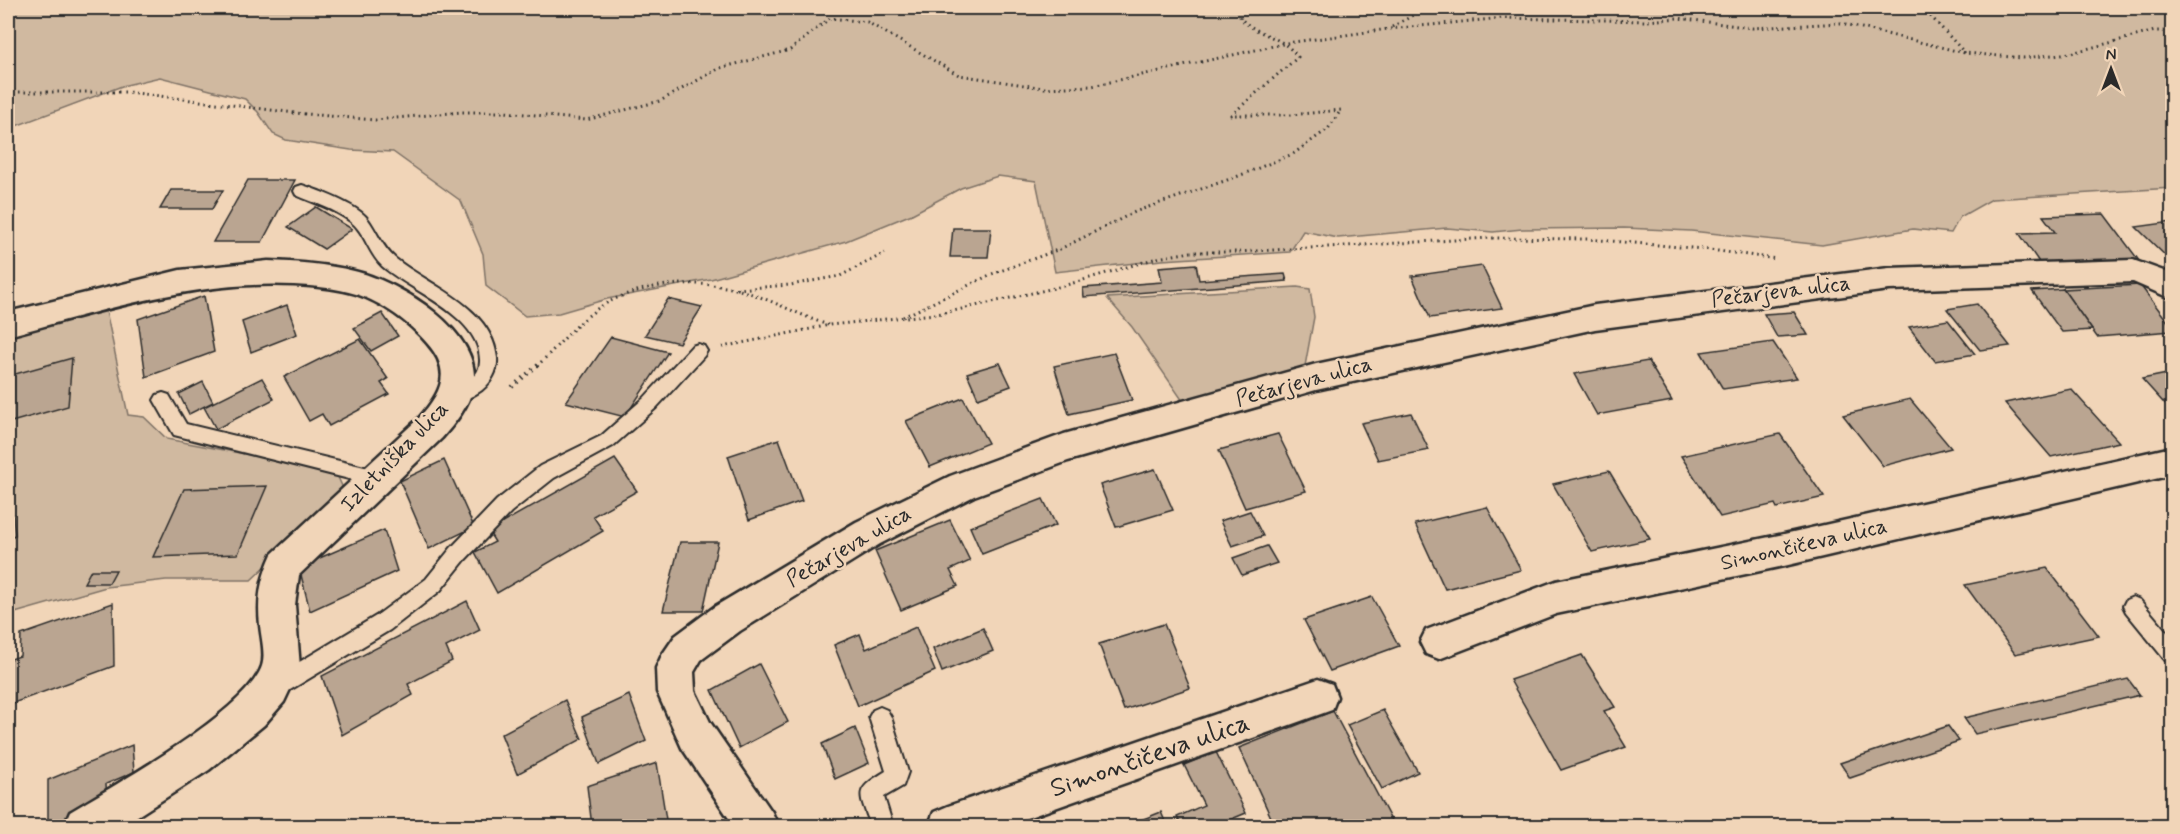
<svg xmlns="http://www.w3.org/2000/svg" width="2180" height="834" font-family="Mynerve,sans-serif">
<rect width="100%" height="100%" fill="#f1d5b8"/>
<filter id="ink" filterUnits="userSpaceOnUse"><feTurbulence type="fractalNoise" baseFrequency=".0167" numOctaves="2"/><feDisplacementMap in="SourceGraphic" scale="12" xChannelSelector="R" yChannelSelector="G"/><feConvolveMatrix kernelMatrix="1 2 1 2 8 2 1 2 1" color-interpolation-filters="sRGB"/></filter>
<g filter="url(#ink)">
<g fill="#d0b9a0" stroke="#7e7266" stroke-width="1.5">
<polygon points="8,8 2172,8 2172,188 1992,199 1960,217 1951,233 1913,229 1822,245 1691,231 1624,228 1522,229 1493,232 1447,228 1338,238 1303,231 1290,252 1162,260 1055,272 1036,181 998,176 961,188 912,214 846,241 711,279 607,299 559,313 525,316 486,286 483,254 461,201 393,152 351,150 286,140 273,134 258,112 245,99 160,77 122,86 8,129"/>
<polygon points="1297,287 1310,289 1314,317 1303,377 1187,407 1132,327 1107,298"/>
<polygon points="105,306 128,415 144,417 167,439 312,467 337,475 342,486 337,499 251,580 166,580 106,587 8,615 8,332"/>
</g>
<g fill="#baa591" stroke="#2b2b2b" stroke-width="1.5">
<polygon points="248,180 295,180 262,242 213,242"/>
<polygon points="171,190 223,190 212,209 160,209"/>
<polygon points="316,207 352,229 324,249 288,227"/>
<polygon points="2104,214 2140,262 2041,265 2019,233 2055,232 2043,216"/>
<polygon points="2172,222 2172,262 2136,227"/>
<polygon points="953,228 991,228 988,257 950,257"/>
<polygon points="1196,264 1199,280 1285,274 1287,281 1084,297 1083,288 1162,282 1159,267"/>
<polygon points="1482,266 1502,308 1430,318 1412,276"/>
<polygon points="2140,285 2172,327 2172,331 2097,337 2063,289"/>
<polygon points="2063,289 2092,330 2062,332 2032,291"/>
<polygon points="204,296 214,352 146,377 138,319"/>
<polygon points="668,299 702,307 679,343 645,335"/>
<polygon points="1977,304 2010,346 1980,350 1947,309"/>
<polygon points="287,305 297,334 251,352 242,322"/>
<polygon points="1794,312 1808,335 1777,337 1764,314"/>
<polygon points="382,313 398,336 371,351 354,328"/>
<polygon points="1948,320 1975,354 1935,361 1909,327"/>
<polygon points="611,337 668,352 625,417 566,402"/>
<polygon points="360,339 388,379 381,383 389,394 329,426 322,414 309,421 284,377"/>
<polygon points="1773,342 1797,378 1723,389 1701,352"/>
<polygon points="1114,353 1132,400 1069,414 1054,366"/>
<polygon points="72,358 68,406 8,423 8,376"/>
<polygon points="1648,361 1672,401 1597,415 1574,374"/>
<polygon points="1000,363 1011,386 978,398 967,373"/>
<polygon points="2172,373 2172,412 2142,379"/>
<polygon points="262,378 274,399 216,429 204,407"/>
<polygon points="203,382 213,402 189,414 179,394"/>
<polygon points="2071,389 2119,442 2051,457 2005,403"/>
<polygon points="963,398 988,443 930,467 906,421"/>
<polygon points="1910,399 1951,448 1883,466 1843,415"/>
<polygon points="1411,413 1429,450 1378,460 1361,423"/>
<polygon points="1278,434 1306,491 1245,508 1219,450"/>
<polygon points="1780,434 1824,497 1777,508 1775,504 1720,517 1681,456"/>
<polygon points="779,439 802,501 749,520 728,456"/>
<polygon points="615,459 637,491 593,516 603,531 497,593 475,552 495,542 488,531"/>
<polygon points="444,460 474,527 429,549 400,481"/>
<polygon points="1155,469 1173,510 1116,527 1100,485"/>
<polygon points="1609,471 1650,539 1592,552 1553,484"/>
<polygon points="267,486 238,554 153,557 184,489"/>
<polygon points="1043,499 1056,525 982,554 970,527"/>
<polygon points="1487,507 1521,570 1445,589 1415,524"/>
<polygon points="1250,511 1263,536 1232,546 1220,521"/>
<polygon points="13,514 15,535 8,538 8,516"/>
<polygon points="950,520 970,561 950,570 958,586 901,610 875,551"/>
<polygon points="384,530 397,571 310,611 299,567"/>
<polygon points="680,542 718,542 703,611 663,611"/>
<polygon points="1267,546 1277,563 1242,575 1233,558"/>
<polygon points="2047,568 2099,636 2015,654 1965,585"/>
<polygon points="91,570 116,570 109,583 84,583"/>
<polygon points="1372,597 1399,646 1330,671 1304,620"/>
<polygon points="467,601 480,630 446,647 452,661 408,684 413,695 342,735 322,676"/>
<polygon points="113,603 114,666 8,705 8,660 20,656 21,635"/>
<polygon points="1164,624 1190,688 1124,710 1099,644"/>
<polygon points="916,627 935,671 858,706 834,645 860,634 866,649"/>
<polygon points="983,628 993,651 942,672 933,649"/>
<polygon points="1582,655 1615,707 1604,711 1626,747 1561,770 1510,680"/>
<polygon points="759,664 788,722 739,748 712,690"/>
<polygon points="2128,679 2140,695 1975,734 1964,718"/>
<polygon points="629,695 646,741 599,764 582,717"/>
<polygon points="565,700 582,739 517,774 501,734"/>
<polygon points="1383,710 1418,772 1382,789 1347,725"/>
<polygon points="1333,711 1394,826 1275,826 1239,748"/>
<polygon points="1948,726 1959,741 1850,778 1840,763"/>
<polygon points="855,728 869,763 835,779 822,744"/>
<polygon points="132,745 134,772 106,784 107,802 48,826 48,780"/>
<polygon points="1216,752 1246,813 1215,826 1182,826 1177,817 1204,805 1184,765"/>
<polygon points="657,763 667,826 592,826 587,786"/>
<polygon points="1161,812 1167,826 1126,826"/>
</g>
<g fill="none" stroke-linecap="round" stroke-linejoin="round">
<defs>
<g id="service">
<path d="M302 185C318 190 357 205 367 218 377 231 382 248 396 259 430 286 492 307 497 358 498 370 492 382 482 390 473 396 460 404 449 400L446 395C454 380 479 384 480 362 482 316 410 291 382 266 368 253 365 232 350 221 335 209 314 203 296 195L294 191 296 187Z"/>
<polygon points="698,344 704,346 707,351 704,356 656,408 613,446 554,478 511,512 465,560 440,591 390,630 285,693 278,696 271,693 268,686 271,679 376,616 426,579 451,548 497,500 540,466 601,436 644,398 692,346"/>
<polygon points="163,393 169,395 186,424 377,470 384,472 386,478 384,484 377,486 174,435 154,400 157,395"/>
<polygon points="2133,597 2140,600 2172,638 2172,662 2165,660 2126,612 2123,606 2126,600"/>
<path d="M880 707 887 710 891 717 908 772 903 786 884 797 893 826H871C859 792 853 791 886 771L869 717 873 710Z"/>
</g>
<g id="minor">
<polygon points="2133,260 2172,274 2172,299 2133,282 1889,290 1595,329 1316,390 1068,461 974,496 880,544 740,631 701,660 694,672 695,691 710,722 772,812 778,826 734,826 682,748 657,692 656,668 662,655 675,636 714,607 856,522 950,476 1064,434 1316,364 1595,305 1889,268"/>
<path d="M268 261C297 262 326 264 354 271 398 281 485 332 473 387 469 406 455 423 442 438L299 575 295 605 300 668 284 702 264 725 209 770 122 826H64L70 812C113 786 246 712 262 666 266 654 261 637 260 625 257 598 261 578 272 554L419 418C441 393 453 372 427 343 409 322 383 303 356 294 337 288 314 286 294 285 196 280 101 311 8 336V312L180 270Z"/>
<polygon points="2172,447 2172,475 1784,566 1556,614 1439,659 1426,654 1420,642 1426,630 1556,581 1784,534"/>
<polygon points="1318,679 1332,684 1337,697 1332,710 1318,715 1004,826 928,826 934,812 948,806"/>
</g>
</defs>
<use href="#service" stroke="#2b2b2b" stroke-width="4"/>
<use href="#minor" stroke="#2b2b2b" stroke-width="5"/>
<g stroke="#2b2b2b" stroke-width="3" stroke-dasharray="1.5 4" stroke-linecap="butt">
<polyline points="1923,8 1965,53"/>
<polyline points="1392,27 1426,8"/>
<polyline points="8,92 128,92 295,113 375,120 462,112 505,112 586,120 660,101 720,68 790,50 830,18 867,22 959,75 1044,88 1092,86 1287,43 1389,29 1503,18 1648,21 1678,18 1752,28 1841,23 1965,53 2023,58 2071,53 2155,31 2172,31"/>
<polyline points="737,289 790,285 840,276 885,253"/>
<path d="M903 317 992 274 1060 249 1137 211 1236 177 1293 154 1328 129 1341 110 1291 115H1231L1298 57C1280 34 1261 38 1240 18L1241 8"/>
<polyline points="722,347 830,325 944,313 1063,286 1157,258 1191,252 1236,252 1491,238 1588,239 1703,249 1777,259"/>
<path d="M537 366C557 347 575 325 597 309 637 282 698 278 743 291 772 300 799 315 828 325"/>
</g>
<polyline stroke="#2b2b2b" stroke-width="4" stroke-dasharray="1.5 5" stroke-linecap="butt" points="512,387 539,364"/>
<use href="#service" fill="#f1d5b8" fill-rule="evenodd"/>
<use href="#minor" fill="#f1d5b8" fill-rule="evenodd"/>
</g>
</g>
<g text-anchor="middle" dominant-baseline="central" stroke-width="5" stroke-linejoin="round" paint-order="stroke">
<g font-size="22" fill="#2b2b2b" stroke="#f1d5b8">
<text transform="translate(1781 292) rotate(-7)">Pečarjeva ulica</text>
<text transform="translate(1304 382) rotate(-15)">Pečarjeva ulica</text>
<text transform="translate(395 457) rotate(-46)">Izletniška ulica</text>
<text transform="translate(1804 545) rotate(-13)">Simončičeva ulica</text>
<text transform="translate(849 547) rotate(-30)">Pečarjeva ulica</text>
</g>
<g font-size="27" fill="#2b2b2b" stroke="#f1d5b8">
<text transform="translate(1150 756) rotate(-19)">Simončičeva ulica</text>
</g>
</g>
<rect width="2180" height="834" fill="none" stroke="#f1d5b8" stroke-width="30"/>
<rect x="15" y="15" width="2150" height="804" fill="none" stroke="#2b2b2b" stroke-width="2" filter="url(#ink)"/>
<g transform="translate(2111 69)" stroke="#f1d5b8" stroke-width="4.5" paint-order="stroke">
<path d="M0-4.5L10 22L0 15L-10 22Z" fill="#2b2b2b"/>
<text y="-9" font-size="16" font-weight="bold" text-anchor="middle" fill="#2b2b2b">N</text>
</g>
</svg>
